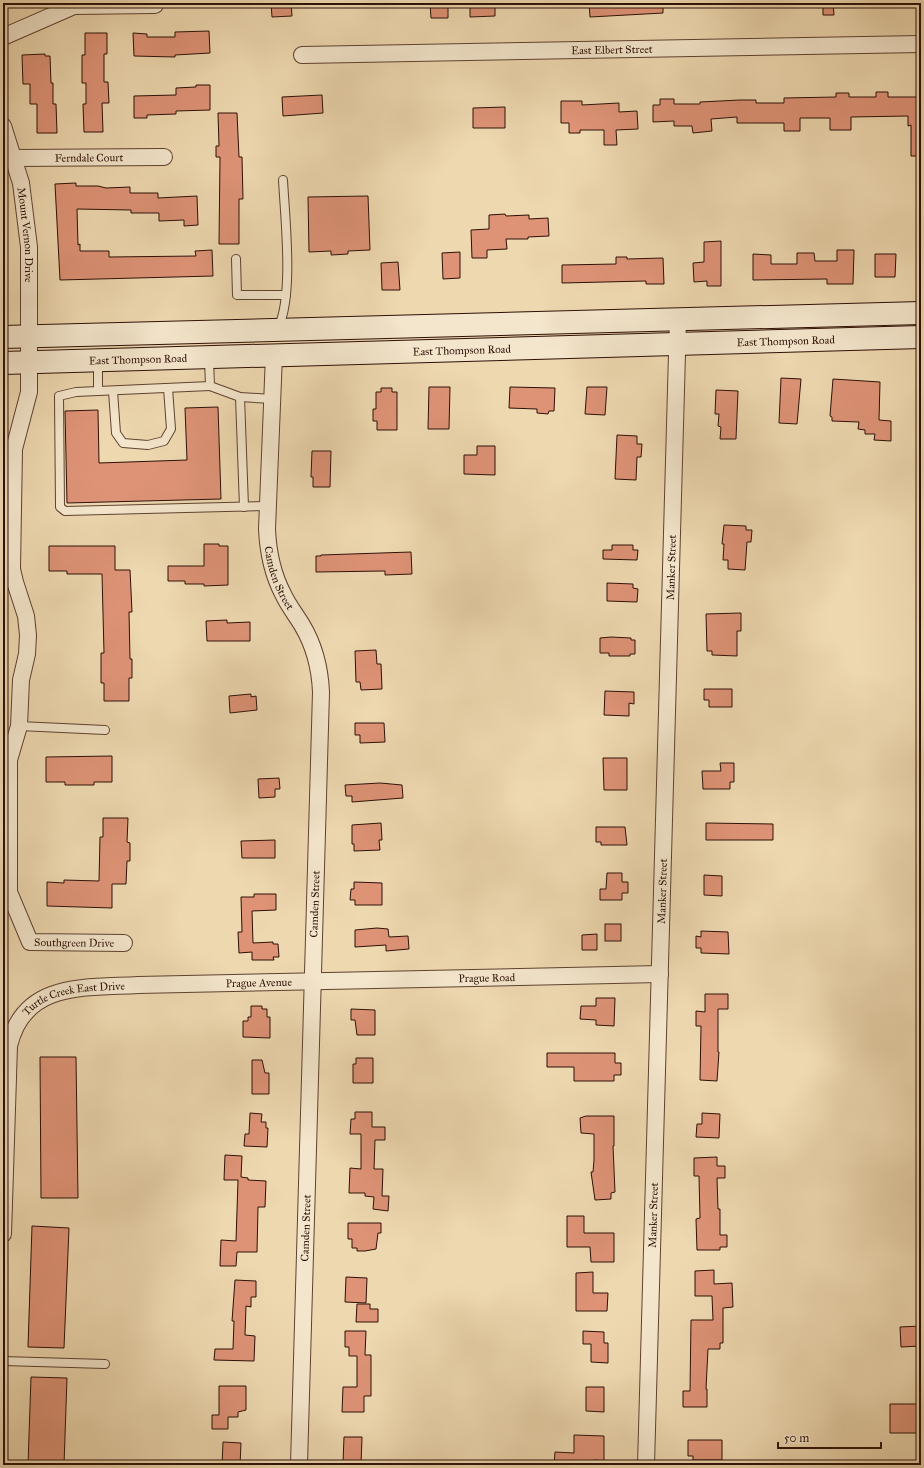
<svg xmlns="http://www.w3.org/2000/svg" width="924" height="1468" font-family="'IM FELL Great Primer',serif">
<rect width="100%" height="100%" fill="#eed8b0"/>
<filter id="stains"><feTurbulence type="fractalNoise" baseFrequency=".005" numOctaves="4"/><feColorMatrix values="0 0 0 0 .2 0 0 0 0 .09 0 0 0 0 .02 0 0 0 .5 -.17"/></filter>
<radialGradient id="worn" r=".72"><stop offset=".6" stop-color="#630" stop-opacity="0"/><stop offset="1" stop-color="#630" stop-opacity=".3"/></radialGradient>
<g fill="#de9377" stroke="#2d1006">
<polygon points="271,3 291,3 292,16 272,17"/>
<polygon points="430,3 448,3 448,18 431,18"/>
<polygon points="470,3 495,3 495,16 470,17"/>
<polygon points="589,3 663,3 663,13 590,17"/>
<polygon points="823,3 833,3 834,15 823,15"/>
<polygon points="209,31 210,53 175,55 175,57 134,56 133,33 147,34 147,37 175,37 175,32"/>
<polygon points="85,33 107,33 107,54 104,54 104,82 108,82 109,103 102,103 103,132 84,132 83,104 86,104 86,83 82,83 82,55 85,55"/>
<polygon points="45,54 45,56 50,56 51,83 53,83 53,104 56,104 57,133 37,133 37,104 30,104 30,84 23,84 22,55"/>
<polygon points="196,85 210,85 210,110 176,111 176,114 147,115 147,118 134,118 134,96 176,95 176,88 196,87"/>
<polygon points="876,92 888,92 888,97 921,97 921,156 911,156 911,125 908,126 908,116 851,117 851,130 830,130 830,118 800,118 800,131 784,131 784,123 737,123 737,117 711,119 712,131 693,133 692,126 674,126 674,121 653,122 653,105 660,105 660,99 674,99 674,104 700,104 700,102 740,100 756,100 756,103 784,103 784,98 836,97 836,93 849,93 849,97 876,97"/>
<polygon points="322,95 323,113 283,116 282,97"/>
<polygon points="561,101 582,101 582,105 619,103 619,112 637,111 638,129 616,130 617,145 604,145 604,130 580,130 580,133 569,133 569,123 561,123"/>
<polygon points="505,107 505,128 473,128 473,108"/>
<polygon points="218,113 237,113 239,157 242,157 243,199 239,199 239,244 219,244 220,157 216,157 216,146 219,146"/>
<polygon points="76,183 76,186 98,186 106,188 130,187 130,193 158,193 158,198 197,196 198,225 184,226 184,220 159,221 159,213 131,213 131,210 77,209 78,245 80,244 80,251 109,251 109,257 196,256 195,251 212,250 213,276 60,280 55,184"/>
<polygon points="368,196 370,250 348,251 348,254 331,255 331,251 309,252 308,197"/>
<polygon points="505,214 506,216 529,215 529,219 548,218 549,236 528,237 528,239 506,239 507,249 487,250 487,258 472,258 471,230 489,229 489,215"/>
<polygon points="721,241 721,286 707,286 707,281 694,282 693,263 704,262 704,242"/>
<polygon points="837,250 854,250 853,284 827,284 827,279 753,280 753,254 771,255 771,264 797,264 797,253 814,253 815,261 837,261"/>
<polygon points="460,252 460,278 443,279 442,253"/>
<polygon points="875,254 896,254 895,277 875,277"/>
<polygon points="616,257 627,257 627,259 663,258 664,284 646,284 646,281 562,283 562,265 616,264"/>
<polygon points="398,262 400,290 382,290 381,263"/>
<polygon points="781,378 801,379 797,424 779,423"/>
<polygon points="833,379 880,382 879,420 891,421 891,441 874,440 875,434 865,434 865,430 858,429 859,422 832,421 832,417 830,416"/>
<polygon points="429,387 450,387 449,429 428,429"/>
<polygon points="510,387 555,388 554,411 549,411 548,414 537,413 537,409 509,408"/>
<polygon points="587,387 607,387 605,415 585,414"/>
<polygon points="381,388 392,388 392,392 397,392 397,430 377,430 377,421 373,421 373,409 376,409 376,392 381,392"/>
<polygon points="716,390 738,391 736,439 720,439 721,427 718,426 719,414 715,414"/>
<polygon points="218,407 221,499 67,503 65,411 98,410 99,463 187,460 185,408"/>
<polygon points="617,435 637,436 637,444 642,444 641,457 637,457 636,480 615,479"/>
<polygon points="477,446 495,446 495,475 464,474 464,455 477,455"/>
<polygon points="312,451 331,451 330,487 313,487 313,477 311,477"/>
<polygon points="724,525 746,526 746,530 752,530 751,542 747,542 745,570 728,569 728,560 723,560 724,544 722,544"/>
<polygon points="204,544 219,544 219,546 228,546 228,585 204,586 204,584 185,584 185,581 168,581 168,566 204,566"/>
<polygon points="612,545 633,545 633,550 638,550 637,560 603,559 603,550 612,550"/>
<polygon points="49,546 115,546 115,570 130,570 132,612 129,612 130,659 132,659 132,678 129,678 129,701 104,701 104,683 101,683 101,653 104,653 102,574 67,574 67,571 49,571"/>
<polygon points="411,552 412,574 385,575 385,571 316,572 316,556 321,556 321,555"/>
<polygon points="607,583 633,584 633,588 638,589 637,602 607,601"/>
<polygon points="741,613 741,631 737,631 737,656 712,655 712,651 707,651 706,614"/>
<polygon points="227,620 227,623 250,622 250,641 207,641 206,621"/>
<polygon points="611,637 631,638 631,640 635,640 635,654 630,654 630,656 609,656 609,653 600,653 600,638"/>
<polygon points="376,650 377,664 381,664 382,689 361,690 360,682 356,682 355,651"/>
<polygon points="704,689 732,689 732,707 709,707 709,700 704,700"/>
<polygon points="605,691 634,692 634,704 629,703 629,716 604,715"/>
<polygon points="251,694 251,697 256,696 257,710 230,713 229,696"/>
<polygon points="355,723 384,723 385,742 360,743 360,735 355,735"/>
<polygon points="112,756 112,782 94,782 94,785 65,785 65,782 46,782 46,757"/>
<polygon points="603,758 627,758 627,790 604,790"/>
<polygon points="720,763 734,763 734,782 730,782 730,789 703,789 702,771 721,771"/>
<polygon points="279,778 280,789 275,789 275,797 259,798 258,779"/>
<polygon points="380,783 402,785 403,798 352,802 352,796 346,796 345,785"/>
<polygon points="103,818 128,818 127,842 130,843 130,861 127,861 126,884 112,884 112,908 47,906 47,882 64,883 64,880 99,881 100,837 103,837"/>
<polygon points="381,823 382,840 379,840 380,850 354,851 354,844 352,844 352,825"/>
<polygon points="706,823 773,824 773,840 706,840"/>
<polygon points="596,827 625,827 627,845 601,845 601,842 596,842"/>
<polygon points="275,840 275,858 242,858 241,841"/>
<polygon points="607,873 622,873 622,882 628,882 628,893 622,893 622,900 600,900 600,889 606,889"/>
<polygon points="704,875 722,876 722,896 704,895"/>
<polygon points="354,882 382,883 382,905 355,905 355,900 350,900 351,889 354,889"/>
<polygon points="254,894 276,894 276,910 252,911 253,943 273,942 273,944 278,944 279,957 273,957 274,960 252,960 252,952 239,953 238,932 242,932 241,897 254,897"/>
<rect x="605" y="924" width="16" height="17"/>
<polygon points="377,928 388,929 389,937 408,936 409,949 386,951 386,945 355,947 355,930"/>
<polygon points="701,931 728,932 729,954 701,953 701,948 696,948 696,936 701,937"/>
<polygon points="597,934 597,950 582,950 582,935"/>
<polygon points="705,994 728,994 728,1009 718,1009 718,1052 719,1052 717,1081 700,1080 701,1026 696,1026 696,1011 705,1012"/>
<polygon points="596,998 615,998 614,1026 596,1025 596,1020 580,1019 581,1006 596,1006"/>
<polygon points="251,1006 262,1006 262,1009 267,1009 267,1017 270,1017 270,1038 243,1037 243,1021 248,1021 248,1017 251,1017"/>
<polygon points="351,1009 375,1010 375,1035 357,1035 355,1020 351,1020"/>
<polygon points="547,1053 615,1053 615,1063 621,1063 621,1075 614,1075 614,1081 574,1081 574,1067 547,1067"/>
<polygon points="40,1057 76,1057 78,1198 41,1198"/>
<polygon points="356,1058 373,1058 373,1083 353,1083 353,1064 356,1064"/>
<polygon points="252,1060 262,1060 265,1073 269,1073 269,1094 252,1094"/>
<polygon points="355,1112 372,1112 372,1127 385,1127 385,1140 375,1140 374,1169 383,1169 382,1196 389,1196 388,1211 373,1209 374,1197 365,1196 365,1193 349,1193 350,1168 361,1169 361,1134 350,1134 351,1119 355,1119"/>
<polygon points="250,1113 262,1114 261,1122 266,1122 266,1128 268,1128 267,1147 244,1146 245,1134 249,1134"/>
<polygon points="702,1113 720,1114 719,1138 696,1137 697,1124 702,1124"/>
<polygon points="586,1116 614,1116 614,1146 613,1146 615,1192 611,1193 611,1199 595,1200 591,1172 593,1172 594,1160 594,1134 581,1133 580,1118"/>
<polygon points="225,1155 242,1156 241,1177 248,1178 248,1180 266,1181 265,1207 258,1207 257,1252 237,1252 236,1266 220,1266 221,1240 236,1241 238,1180 224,1180"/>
<polygon points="717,1157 717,1166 725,1166 725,1178 717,1178 718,1209 720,1209 720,1235 727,1235 727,1247 720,1247 720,1250 697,1250 696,1219 700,1218 699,1176 694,1176 694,1158"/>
<polygon points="567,1216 584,1216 584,1233 614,1233 614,1262 591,1262 590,1247 567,1247"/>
<polygon points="348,1223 381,1223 381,1233 378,1233 376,1249 365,1251 357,1251 357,1248 352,1248 352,1239 348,1239"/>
<polygon points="32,1226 69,1228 64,1348 28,1347"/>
<polygon points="714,1270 714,1284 732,1283 733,1307 723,1308 723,1343 720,1343 720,1349 708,1349 706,1389 707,1389 707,1407 683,1407 683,1391 690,1391 691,1320 713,1320 712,1296 695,1296 695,1271"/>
<polygon points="593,1272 593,1293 608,1293 607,1311 576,1311 576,1273"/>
<polygon points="346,1277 367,1278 366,1303 345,1302"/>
<polygon points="235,1280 256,1281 256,1297 251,1297 251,1307 246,1306 245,1335 255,1336 254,1361 214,1360 215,1349 233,1349 234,1321 232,1321"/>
<polygon points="357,1304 370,1304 370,1309 378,1309 378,1322 356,1322"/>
<polygon points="921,1326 921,1346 901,1347 900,1327"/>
<polygon points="345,1331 366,1331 365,1355 371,1355 371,1396 364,1396 364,1412 342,1412 343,1387 357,1387 357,1356 349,1356 349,1347 345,1347"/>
<polygon points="583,1331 604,1332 604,1343 608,1343 608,1363 591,1362 591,1344 583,1344"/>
<polygon points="31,1377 67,1378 64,1465 28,1465"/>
<polygon points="219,1386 246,1386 246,1410 238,1412 238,1417 228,1417 228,1429 212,1429 212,1415 219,1415"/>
<polygon points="586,1387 604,1387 604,1412 586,1411"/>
<polygon points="890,1404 921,1404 921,1420 918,1420 918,1433 890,1433"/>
<polygon points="574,1435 604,1436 604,1461 594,1460 594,1465 554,1465 555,1452 574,1453"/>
<polygon points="344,1437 362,1437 361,1465 350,1465 350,1463 343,1463"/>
<polygon points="688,1440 722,1440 722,1460 693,1460 693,1456 688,1456"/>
<polygon points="223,1442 241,1443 240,1465 222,1465"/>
</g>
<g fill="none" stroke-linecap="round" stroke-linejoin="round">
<defs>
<g id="lane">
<polyline points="236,259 237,295 286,295"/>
<path d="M278 328C294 296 285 218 283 180"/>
<polyline points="98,361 98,391 76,392 59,396 60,507 65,511 268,506"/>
<polyline points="210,386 240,397 272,399"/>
<polyline points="98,391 210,386 209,359"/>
<polyline points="113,391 116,433 123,443 148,445 164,441 171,429 168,388"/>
<polyline points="240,397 244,507"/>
<polyline points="19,726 105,730"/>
<polyline points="3,1361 105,1364"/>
</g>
<g id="street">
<polyline points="3,37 74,6 155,5"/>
<path id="s1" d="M302 55 921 44"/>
<path id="s2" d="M3 126 21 183 29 247V392L14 449 12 569 15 582 26 616 28 635 27 654 21 680 19 726 9 760V892L30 942 124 943"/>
<path id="s3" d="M14 158 164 157"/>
<path id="s4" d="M274 355 267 529C268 552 272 573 283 594 288 605 296 615 302 625 314 645 320 669 321 692L299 1465"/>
<path id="s5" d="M3 1234 9 1046C24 981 85 988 138 985L660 974"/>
<path id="s6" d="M646 1465 678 318"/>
</g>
<g id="secondary">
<polyline points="3,337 921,313"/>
<path id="s7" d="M3 363 921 337"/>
</g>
</defs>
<use href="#lane" stroke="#5d4230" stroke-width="10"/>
<use href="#street" stroke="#5d4230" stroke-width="18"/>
<use href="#secondary" stroke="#2d1006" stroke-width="24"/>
<use href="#lane" stroke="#f4e6cc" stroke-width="8"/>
<use href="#street" stroke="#f4e6cc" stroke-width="16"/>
<use href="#secondary" stroke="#f4e6cc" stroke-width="22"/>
</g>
<g text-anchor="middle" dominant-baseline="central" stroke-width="3" stroke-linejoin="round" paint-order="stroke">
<g font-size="11" fill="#2d1006" stroke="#f4e6cc">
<text stroke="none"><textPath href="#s1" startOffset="310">East Elbert Street</textPath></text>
<text stroke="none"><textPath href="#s3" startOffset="75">Ferndale Court</textPath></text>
<text stroke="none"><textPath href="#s2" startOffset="112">Mount Vernon Drive</textPath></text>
<text stroke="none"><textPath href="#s7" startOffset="783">East Thompson Road</textPath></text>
<text stroke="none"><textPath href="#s7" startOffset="459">East Thompson Road</textPath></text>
<text stroke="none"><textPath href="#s7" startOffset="135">East Thompson Road</textPath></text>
<text stroke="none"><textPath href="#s6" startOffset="898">Manker Street</textPath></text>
<text stroke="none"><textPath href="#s4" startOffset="225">Camden Street</textPath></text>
<text stroke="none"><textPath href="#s6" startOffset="574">Manker Street</textPath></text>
<text transform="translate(315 904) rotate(-88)">Camden Street</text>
<text stroke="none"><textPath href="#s2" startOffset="874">Southgreen Drive</textPath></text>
<text stroke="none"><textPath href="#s5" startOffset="694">Prague Road</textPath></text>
<text stroke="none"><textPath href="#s5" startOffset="466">Prague Avenue</textPath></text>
<text stroke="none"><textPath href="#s5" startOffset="278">Turtle Creek East Drive</textPath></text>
<text stroke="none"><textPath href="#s6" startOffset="250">Manker Street</textPath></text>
<text transform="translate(306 1228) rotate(-88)">Camden Street</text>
</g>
</g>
<rect width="924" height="1468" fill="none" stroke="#eed8b0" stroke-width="16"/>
<rect x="4" y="4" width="916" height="1460" fill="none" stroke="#2d1006" stroke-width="2"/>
<rect x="8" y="8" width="908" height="1452" fill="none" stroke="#2d1006"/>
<path d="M778 1442v6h103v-6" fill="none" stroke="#2d1006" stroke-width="2"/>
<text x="784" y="1442" font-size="12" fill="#2d1006" stroke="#f4e6cc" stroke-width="3" paint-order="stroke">50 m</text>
<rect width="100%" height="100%" filter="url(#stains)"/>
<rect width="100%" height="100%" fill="url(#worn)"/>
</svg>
